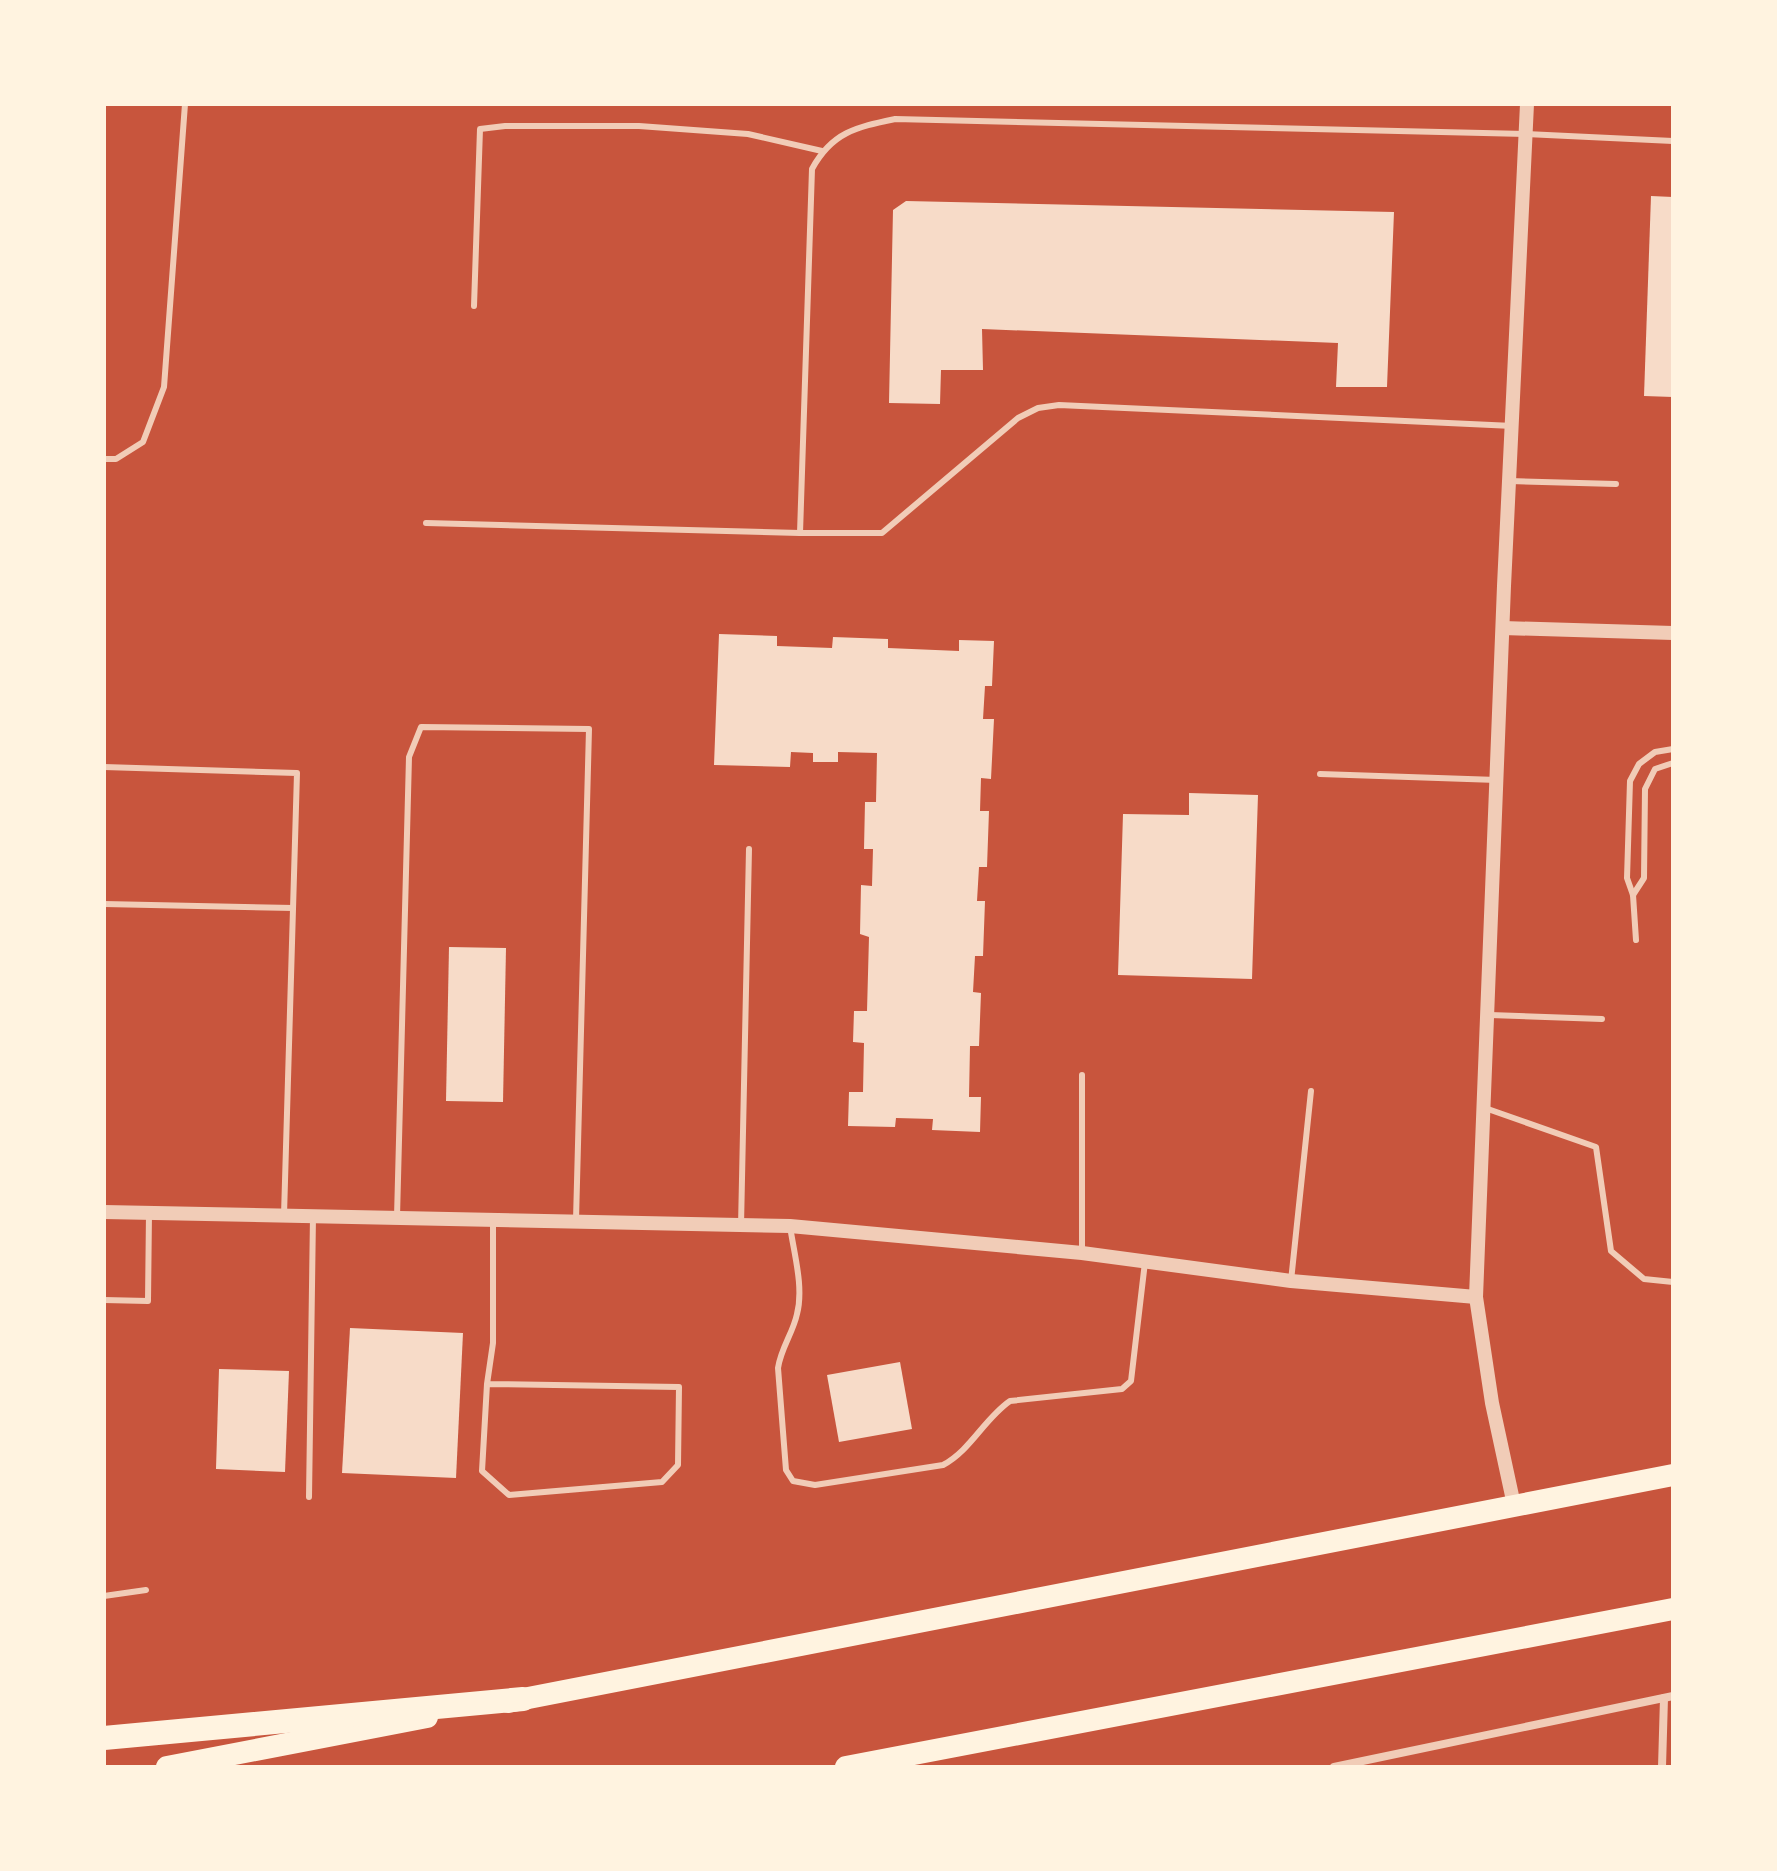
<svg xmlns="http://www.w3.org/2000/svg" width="1777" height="1871" font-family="Overpass,sans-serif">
<rect width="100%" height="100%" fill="#c8553d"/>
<g fill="#f7dbc8">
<polygon points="1651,196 1673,197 1673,397 1644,396"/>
<polygon points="906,201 1394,212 1387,387 1336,387 1338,343 982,329 983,370 941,370 940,404 889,403 893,210"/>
<polygon points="719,634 777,636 777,646 832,648 833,637 888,639 888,648 959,651 959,640 994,641 992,686 985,686 983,719 994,719 991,779 981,778 980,811 989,811 987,867 979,867 977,901 985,901 983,956 975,956 973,992 981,993 979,1046 970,1046 969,1097 981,1097 980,1132 932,1130 933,1119 896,1118 895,1127 848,1126 849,1092 863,1092 864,1043 853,1042 854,1011 867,1011 869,937 860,934 861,885 872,886 873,849 864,849 865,802 876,802 877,753 838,752 838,762 813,762 813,753 791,752 790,767 714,765"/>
<polygon points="1189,793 1258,795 1252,979 1118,975 1123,814 1189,815"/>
<polygon points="449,947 506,948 503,1102 446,1101"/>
<polygon points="350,1328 463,1333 456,1478 342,1473"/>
<polygon points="900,1362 912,1429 839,1442 827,1375"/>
<polygon points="219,1369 289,1371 285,1472 216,1469"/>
</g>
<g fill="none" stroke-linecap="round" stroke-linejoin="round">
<g stroke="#f1ccb7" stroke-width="6">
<polyline points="474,306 480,129 505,126 639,126 748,134 822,151"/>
<path d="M1513 426 1059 405 1038 408 1018 418 882 533H800L812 169C832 132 857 127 895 119L1526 134 1673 141"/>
<polyline points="104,459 116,459 143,442 164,387 185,104"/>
<polyline points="1510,481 1616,484"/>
<polyline points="426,523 800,533"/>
<polyline points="104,767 297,773 284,1215"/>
<polyline points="1320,774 1497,780"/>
<polyline points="1633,895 1644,878 1645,789 1655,769 1673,763"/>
<polyline points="104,904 293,908"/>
<polyline points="1636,940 1633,895 1627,878 1630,781 1639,764 1655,752 1673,749"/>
<polyline points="1490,1015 1602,1019"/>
<polyline points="1082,1075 1082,1253"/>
<polyline points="1485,1108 1596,1147 1611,1251 1644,1279 1673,1282"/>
<polyline points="397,1217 409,757 421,727 589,729 576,1220"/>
<polyline points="741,1226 749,849"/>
<path d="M790 1226C794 1254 804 1287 797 1314 793 1333 781 1348 778 1368L786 1470 793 1481 815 1485 943 1465C971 1450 984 1419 1010 1401L1122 1389 1131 1381 1145 1262"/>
<polyline points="1291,1281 1311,1091"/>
<polyline points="104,1300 148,1301 149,1213"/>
<polyline points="487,1384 482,1471 509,1495 662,1482 678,1465 679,1387 487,1384 493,1343 493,1222"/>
<polyline points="309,1497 313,1216"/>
<polyline points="104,1596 146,1590"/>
</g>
<g stroke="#f1ccb7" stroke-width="8">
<polyline points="1334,1767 1673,1696"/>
<polyline points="1662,1767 1664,1698"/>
</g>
<g stroke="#f1ccb7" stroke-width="14">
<polyline points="1503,628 1673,633"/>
<polyline points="104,1212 790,1226 1082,1253 1291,1281 1476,1297"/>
<polyline points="1514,1505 1492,1403 1476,1297 1504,586 1527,104"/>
</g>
<g stroke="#fff3e0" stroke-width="22">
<polyline points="508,1702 1673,1475"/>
<polyline points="167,1767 427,1717"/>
<polyline points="846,1767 1673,1609"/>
</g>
<polyline stroke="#fff3e0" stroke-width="24" points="104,1738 523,1699"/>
</g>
<rect width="1777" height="1871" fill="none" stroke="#fff3e0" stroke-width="212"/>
</svg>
